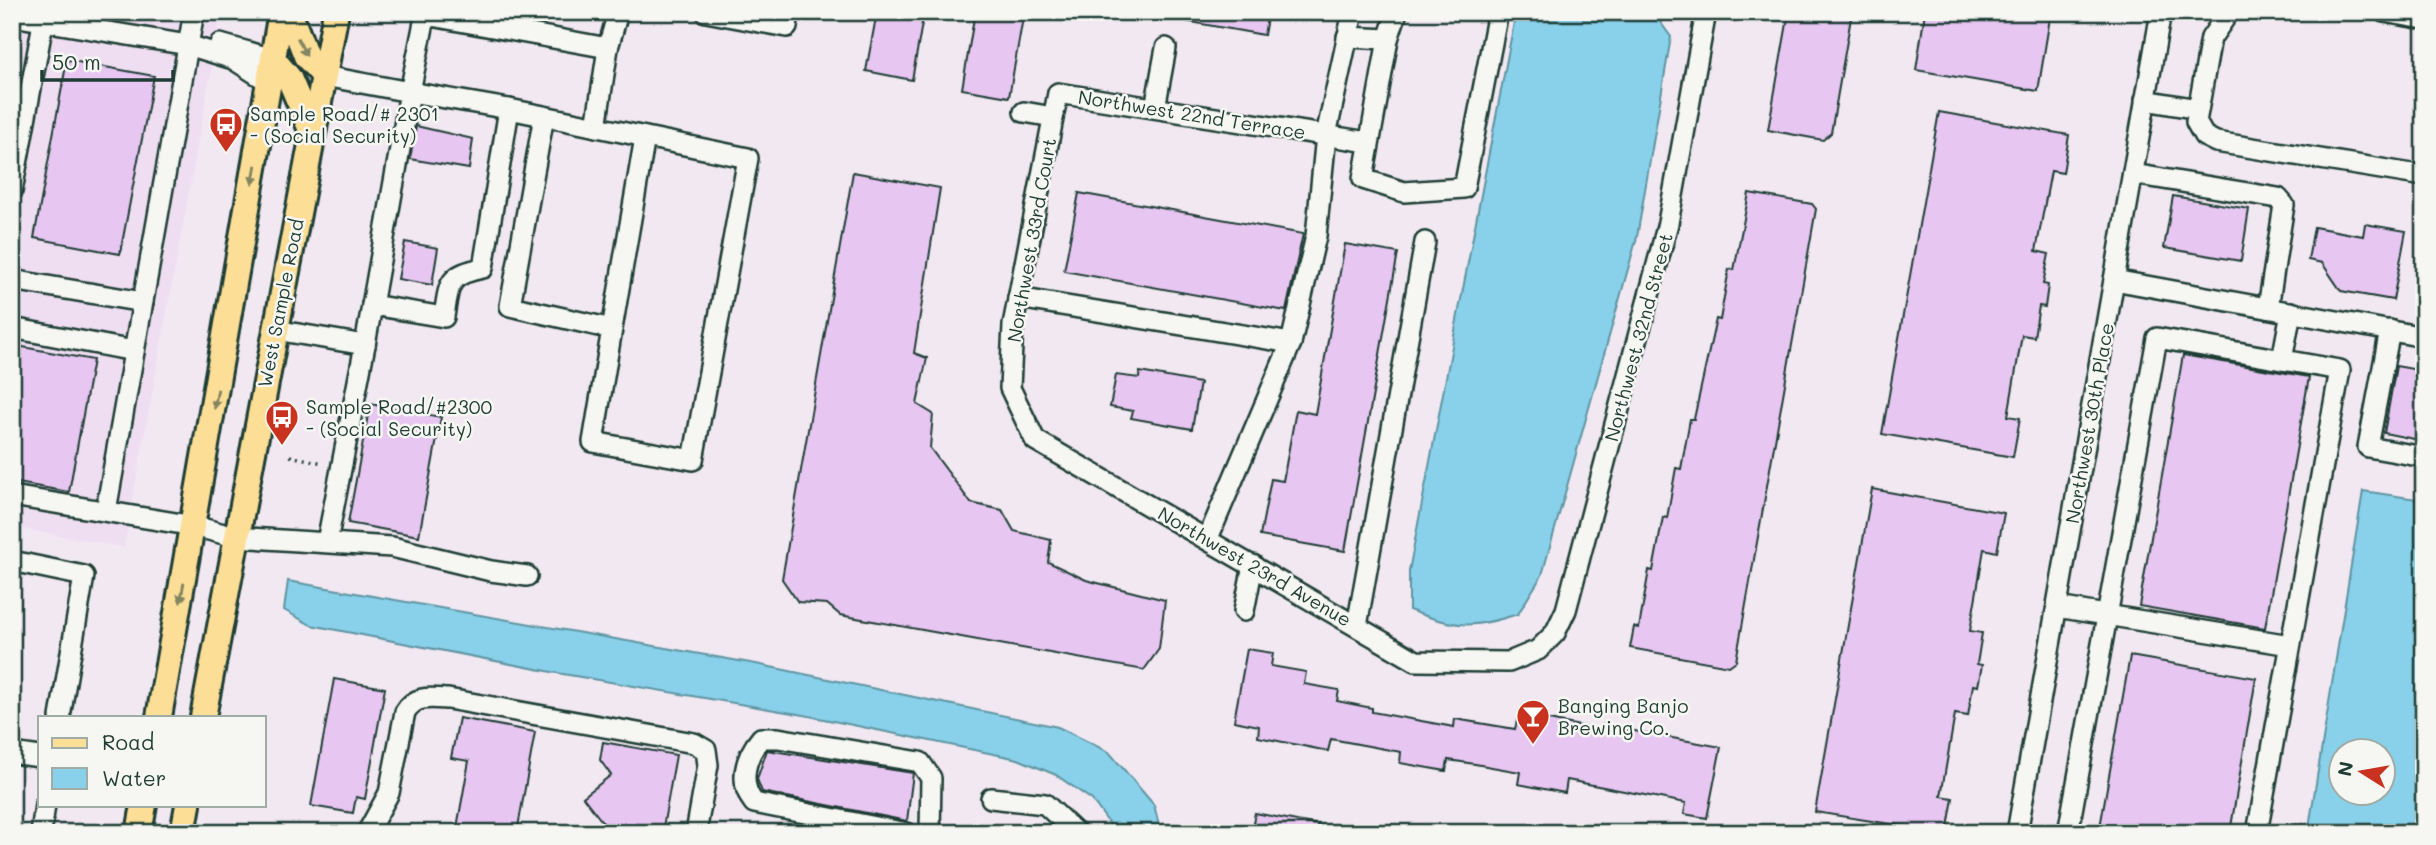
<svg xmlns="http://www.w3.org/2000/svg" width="2436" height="845" font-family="Mali,sans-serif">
<rect width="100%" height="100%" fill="#f2e8f2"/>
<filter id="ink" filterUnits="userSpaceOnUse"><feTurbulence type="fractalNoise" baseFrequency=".0143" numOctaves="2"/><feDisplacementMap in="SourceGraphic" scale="14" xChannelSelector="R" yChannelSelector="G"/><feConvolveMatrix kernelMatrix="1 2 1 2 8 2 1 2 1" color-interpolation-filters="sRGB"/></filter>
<g filter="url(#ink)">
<polygon fill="#efdef2" points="12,12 222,12 124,547 12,527"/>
<g fill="#89d0ea" stroke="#5f95a1" stroke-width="2" fill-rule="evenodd">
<path d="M1516 12H1653L1671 37 1637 237 1542 575 1518 614C1470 629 1457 628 1409 610V571Z"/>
<path d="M2363 491 2424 500V833H2308ZM2342 750H2384V792H2342Z"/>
<polygon points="288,581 756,664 1058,727 1109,752 1154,805 1161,833 1116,833 1092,800 1056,775 1018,759 804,715 557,673 311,625 284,610"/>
</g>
<g fill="#e8c6f2" stroke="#1f3d34" stroke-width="2">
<polygon points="877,12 924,12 912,80 866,71"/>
<polygon points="975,12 1024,12 1009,97 962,89"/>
<polygon points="1179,12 1268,12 1264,35 1179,20"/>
<polygon points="1789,12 1852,12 1831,133 1823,140 1768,130"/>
<polygon points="1925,12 2051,12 2038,91 1916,70"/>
<polygon points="67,60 154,76 120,254 34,238"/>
<polygon points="1939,112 2069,135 2063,173 2051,171 2036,251 2049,254 2043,284 2048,285 2045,307 2039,306 2034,337 2022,335 2008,416 2020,418 2013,457 1882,434"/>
<polygon points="416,126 473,139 469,169 410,159"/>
<polygon points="853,172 940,188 914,353 927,358 917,404 933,414 930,448 971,503 1002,510 1014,531 1051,540 1048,562 1086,580 1165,600 1159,649 1144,670 840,615 827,604 798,602 782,579"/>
<polygon points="1079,193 1303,234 1286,311 1064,271"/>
<polygon points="1749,193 1812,204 1816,209 1736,661 1729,666 1630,648 1634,627 1639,628 1649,570 1653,571 1663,517 1667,518 1676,468 1681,469 1690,419 1694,419 1716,319 1720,320 1729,269 1734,270"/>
<polygon points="2173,196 2249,209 2241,261 2164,248"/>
<polygon points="2365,224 2406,231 2393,300 2341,291 2322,263 2308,260 2314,227 2363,236"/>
<polygon points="405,242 438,248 432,285 398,279"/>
<polygon points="1345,244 1398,253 1345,551 1260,536 1271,479 1283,481 1296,410 1315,414"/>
<polygon points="12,345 93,360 69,492 12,482"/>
<polygon points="2183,355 2309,377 2265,628 2139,606"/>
<polygon points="2396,366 2424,371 2424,441 2384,433"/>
<polygon points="1140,372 1200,383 1192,429 1131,418 1133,411 1110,407 1116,375 1139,378"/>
<polygon points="370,404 441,417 419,536 348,523"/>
<polygon points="1872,489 2004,513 1997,552 1984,549 1970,631 1982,633 1977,664 1982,665 1978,686 1973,685 1968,716 1955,714 1941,796 1953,798 1947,833 1815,812"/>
<polygon points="1247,649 1273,653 1271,666 1306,672 1304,684 1339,690 1337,701 1372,708 1372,712 1454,727 1455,719 1515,729 1517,721 1537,725 1538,718 1601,730 1602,725 1721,747 1707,818 1684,814 1686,803 1567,780 1565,793 1518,784 1520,772 1475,764 1448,760 1446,771 1400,763 1401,752 1331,739 1328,751 1258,737 1259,726 1234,721"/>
<polygon points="2130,656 2256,678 2230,833 2099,833"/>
<polygon points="334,679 385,688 365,799 356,797 353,813 311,806"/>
<polygon points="459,718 535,732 517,833 456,833 469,761 451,758"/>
<polygon points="603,742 676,755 662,833 611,833 583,797 611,775 600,760"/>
<polygon points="767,750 913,773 907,821 762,792 757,779"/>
<polygon points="1255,813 1323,826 1322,833 1251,833"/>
</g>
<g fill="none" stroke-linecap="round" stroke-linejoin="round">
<defs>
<g id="minor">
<polyline points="706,12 787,27 789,12"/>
<polyline points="1397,12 1388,39 1363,179 1404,192 1464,188 1498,12"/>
<polyline points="2229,12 2211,38 2196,122 2204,136 2216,142 2424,176"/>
<polyline points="2384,12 2424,19"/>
<polyline points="426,15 608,48 618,12"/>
<polyline points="12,16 188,45 233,59 269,82"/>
<polyline points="1347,37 1388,39"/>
<polyline points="220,44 273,59"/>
<polyline points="324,76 410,92 365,345"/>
<polyline points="2145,100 2198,109"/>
<polyline points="1155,108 1166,48"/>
<path d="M509 109C589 125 669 142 748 158L693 460 593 442 612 329 510 306 544 116"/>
<polyline points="1024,112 1053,117"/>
<polyline points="596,127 608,48"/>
<polyline points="1368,142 1058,93 1013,325 1010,388 1035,440 1416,661 1509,662 1538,650 1555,633 1566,610 1668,223 1706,12"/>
<polyline points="2133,174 2278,198 2284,205 2268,308"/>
<polyline points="12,191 45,12"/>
<polyline points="12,280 143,302"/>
<polyline points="2114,280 2424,337"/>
<polyline points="1018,298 1291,343"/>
<path d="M372 305 444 317C449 284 447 275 483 268L509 109 410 92 426 12"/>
<polyline points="12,328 134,351"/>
<polyline points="612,329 645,137"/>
<polyline points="275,330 365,345 327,542"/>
<polyline points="2390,330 2368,447 2424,457"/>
<polyline points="2282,360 2291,312"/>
<polyline points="12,496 194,526 235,537 392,547 491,571 527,576"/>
<polyline points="106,511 194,12"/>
<polyline points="1208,538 1291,343 1316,236 1326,135 1353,12"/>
<polyline points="12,561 84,576 60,717"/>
<polyline points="2057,607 2290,645"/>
<polyline points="1244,611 1253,565"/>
<polyline points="1357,626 1425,242"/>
<polyline points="12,753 40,757"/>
<polyline points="991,798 1045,804 1076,833"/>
<polyline points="41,833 45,805"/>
<path d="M367 833 389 793 405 712C415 695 430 698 448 699L694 743 706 750 708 765 696 833"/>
<path d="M907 833 754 803C738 783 745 757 761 738H778L920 762 931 778 930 833"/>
<polyline points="2017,833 2161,12"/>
<polyline points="2068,833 2157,338 2340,370 2257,833"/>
</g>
<g id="major">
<polyline points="289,12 306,56 324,76"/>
<polyline points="273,59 289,78 312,132"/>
<polyline points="159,717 281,12"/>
<polyline points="203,717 336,12"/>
<polyline points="139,833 144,805"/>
<polyline points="183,833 188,805"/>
</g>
</defs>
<use href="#minor" stroke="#1f3d34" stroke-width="24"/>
<use href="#major" stroke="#1f3d34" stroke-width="30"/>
<g stroke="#1f3d34" stroke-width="3.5" stroke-dasharray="2 5" stroke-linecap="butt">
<polyline points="290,456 323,463"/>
<polyline points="264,801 265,801"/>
</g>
<use href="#minor" stroke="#f6f6f2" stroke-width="19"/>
<use href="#major" stroke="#fdde96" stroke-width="24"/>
</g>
<defs><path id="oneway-solid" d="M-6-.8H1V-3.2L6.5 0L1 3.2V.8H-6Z" transform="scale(1.75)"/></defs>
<g fill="#838560">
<use href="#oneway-solid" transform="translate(302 47) rotate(63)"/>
<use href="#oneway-solid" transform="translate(254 175) rotate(100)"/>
<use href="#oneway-solid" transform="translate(216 399) rotate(100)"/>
<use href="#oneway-solid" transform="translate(182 593) rotate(100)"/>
</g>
</g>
<defs>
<symbol id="bus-pin" viewBox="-11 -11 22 30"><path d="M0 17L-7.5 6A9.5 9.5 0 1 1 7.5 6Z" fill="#c8321e" stroke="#f6f6f2"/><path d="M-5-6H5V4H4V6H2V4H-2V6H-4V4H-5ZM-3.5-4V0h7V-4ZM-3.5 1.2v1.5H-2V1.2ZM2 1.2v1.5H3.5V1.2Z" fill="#fff"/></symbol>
<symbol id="bar-pin" viewBox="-11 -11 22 30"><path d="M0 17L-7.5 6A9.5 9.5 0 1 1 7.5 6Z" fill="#c8321e" stroke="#f6f6f2"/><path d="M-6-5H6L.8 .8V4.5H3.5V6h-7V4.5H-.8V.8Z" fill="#fff"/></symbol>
</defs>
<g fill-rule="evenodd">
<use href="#bus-pin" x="207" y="105" width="38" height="52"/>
<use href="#bus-pin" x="263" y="398" width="38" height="52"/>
<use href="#bar-pin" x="1514" y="697" width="38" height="52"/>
</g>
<g text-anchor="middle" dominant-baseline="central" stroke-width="5" stroke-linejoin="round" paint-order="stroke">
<g font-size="19" fill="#1f3d34" stroke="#f6f6f2" text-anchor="start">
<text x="250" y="113">Sample Road/# 2301<tspan x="250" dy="22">- (Social Security)</tspan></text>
<text x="306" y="406">Sample Road/#2300<tspan x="306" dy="22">- (Social Security)</tspan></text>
<text x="1558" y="705">Banging Banjo<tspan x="1558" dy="22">Brewing Co.</tspan></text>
</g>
<g font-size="19" fill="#1f3d34" stroke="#f6f6f2">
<text transform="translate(1192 114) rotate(9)">Northwest 22nd Terrace</text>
<text transform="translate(1031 240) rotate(-80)">Northwest 33rd Court</text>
<text transform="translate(280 303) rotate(-79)">West Sample Road</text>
<text transform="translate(1638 337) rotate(-75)">Northwest 32nd Street</text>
<text transform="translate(2089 423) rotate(-80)">Northwest 30th Place</text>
<text transform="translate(1255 566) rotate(30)">Northwest 23rd Avenue</text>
</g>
</g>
<rect width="2436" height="845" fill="none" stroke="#f6f6f2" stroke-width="42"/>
<rect x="21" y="21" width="2394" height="803" fill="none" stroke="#1f3d34" stroke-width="2.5" filter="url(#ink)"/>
<rect x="38" y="716" width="228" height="91" fill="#f6f6f2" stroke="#a0aca6" stroke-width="2"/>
<rect x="52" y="738" width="35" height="10" fill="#fdde96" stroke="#a0aca6" stroke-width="2"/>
<text x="102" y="750" font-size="21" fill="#1f3d34">Road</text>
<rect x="52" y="768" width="35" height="21" fill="#89d0ea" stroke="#a0aca6" stroke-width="2"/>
<text x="102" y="786" font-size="21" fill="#1f3d34">Water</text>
<g transform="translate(2362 772) rotate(281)"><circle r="33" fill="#f6f6f2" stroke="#a0aca6" stroke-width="2"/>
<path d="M0-5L12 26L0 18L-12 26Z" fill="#c8321e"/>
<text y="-10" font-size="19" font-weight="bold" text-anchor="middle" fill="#1f3d34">N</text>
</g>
<path d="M42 70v10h131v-10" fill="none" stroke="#1f3d34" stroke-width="3.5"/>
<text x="52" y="70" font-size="21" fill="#1f3d34" stroke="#f6f6f2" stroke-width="5" paint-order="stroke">50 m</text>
</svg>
